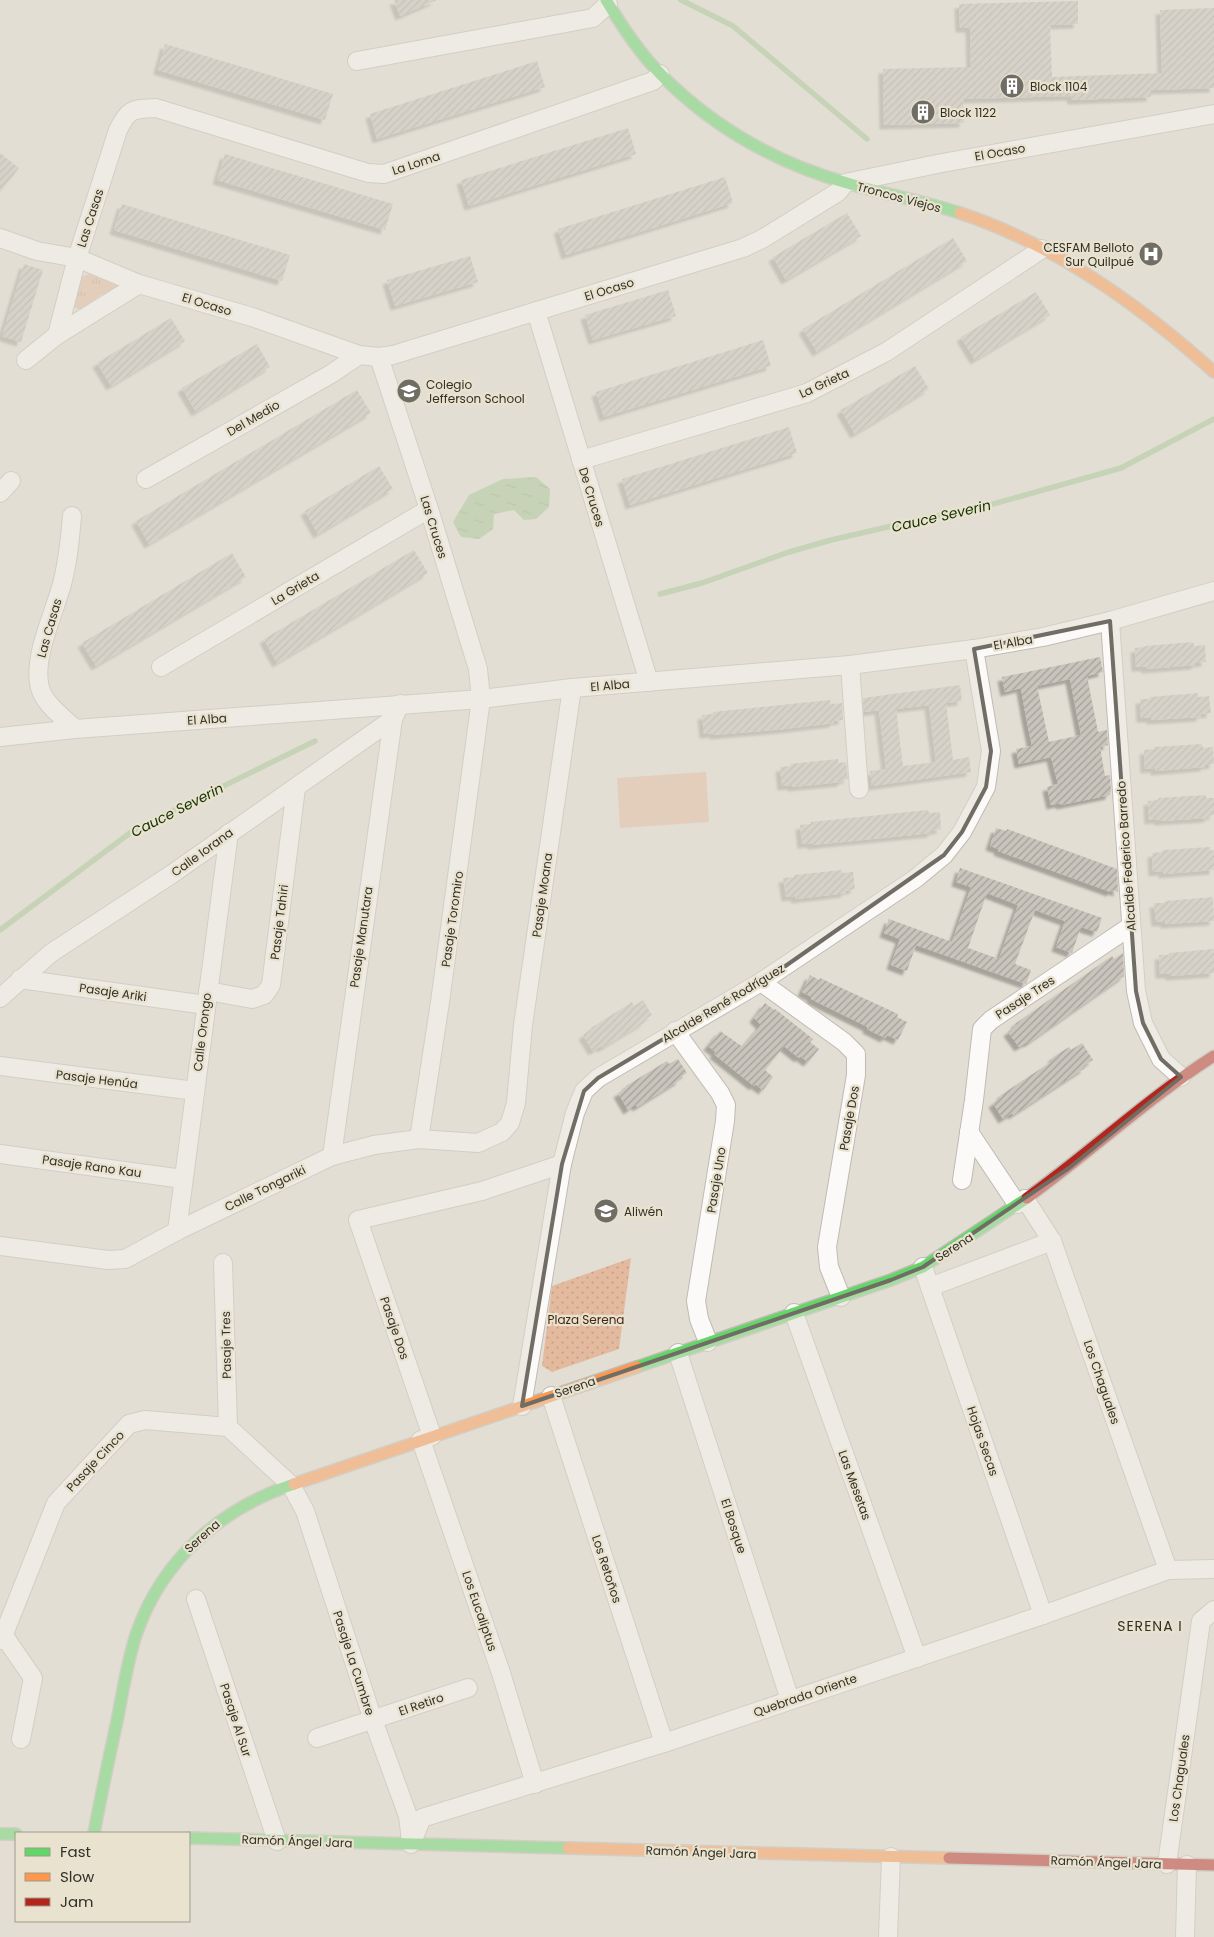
<svg xmlns="http://www.w3.org/2000/svg" width="1214" height="1937" font-family="Poppins,sans-serif">
<defs>
<pattern id="grass-tufts" width="24" height="20" patternUnits="userSpaceOnUse" patternTransform="scale(1.25)"><rect width="24" height="20" fill="#e4ba9e"/><path d="M3 7l-1-3M5 7V3M7 7l1-3M15 17l-1-3M17 17v-4M19 17l1-3" fill="none" stroke="#c4a088"/></pattern>
<pattern id="park-dots" width="8" height="8" patternUnits="userSpaceOnUse" patternTransform="scale(1.25)"><rect width="8" height="8" fill="#e4ba9e"/><path d="M2 2h.1M6 6h.1" fill="none" stroke="#c4a088" stroke-width="1.8" stroke-linecap="round"/></pattern>
<pattern id="water-ripples" width="26" height="14" patternUnits="userSpaceOnUse" patternTransform="scale(1.25)"><rect width="26" height="14" fill="#a5c692"/><path d="M2 4q2-2 4 0t4 0M15 11q2-2 4 0t4 0" fill="none" stroke="#8eaa7e"/></pattern>
<pattern id="building-hatch" width="6" height="6" patternUnits="userSpaceOnUse" patternTransform="scale(1.25)"><rect width="6" height="6" fill="#c9c4bc"/><path d="M-1 1l2-2M0 6l6-6M5 7l2-2" fill="none" stroke="#a4a099"/></pattern>
<filter id="shadow"><feDropShadow dx="-4.5" dy="4.5" stdDeviation="1" flood-color="#0004"/></filter>
</defs>
<rect width="100%" height="100%" fill="#e2ded4"/>
<polygon fill="url(#grass-tufts)" points="89,274 119,283 118,291 101,295 80,310 74,307 81,277"/>
<polygon fill="url(#park-dots)" points="631,1258 619,1349 552,1372 542,1366 552,1286"/>
<polygon fill="#e4ba9e" points="706,772 709,822 620,828 617,778"/>
<polygon fill="url(#water-ripples)" points="536,477 550,489 549,507 536,519 524,520 514,510 494,514 493,529 479,539 461,537 453,522 469,495 503,479"/>
<g fill="none" stroke-linecap="round" stroke-linejoin="round">
<g stroke="#a5c692" stroke-width="5.5">
<polyline points="681,0 733,26 867,139"/>
<polyline points="660,594 702,583 789,552 831,540 931,517 979,508 1121,468 1214,419"/>
<polyline points="0,930 134,830 315,741"/>
</g>
</g>
<g fill="url(#building-hatch)" fill-rule="evenodd" filter="url(#shadow)">
<polygon points="394,0 437,0 400,16"/>
<polygon points="1078,1 1078,24 1050,25 1052,77 1162,73 1160,10 1214,8 1214,88 1151,90 1151,97 1072,100 1071,96 963,99 964,123 884,125 883,69 971,67 970,28 960,28 959,4"/>
<polygon points="165,44 333,94 325,120 158,70"/>
<polygon points="537,61 545,87 377,139 370,114"/>
<polygon points="628,128 636,154 469,206 461,180"/>
<polygon points="0,153 19,168 0,192"/>
<polygon points="225,154 393,204 385,230 217,180"/>
<polygon points="725,177 733,203 566,255 558,229"/>
<polygon points="122,204 290,255 282,281 114,230"/>
<polygon points="847,213 861,236 786,280 773,257"/>
<polygon points="953,238 967,261 817,352 803,329"/>
<polygon points="470,256 478,282 395,306 387,280"/>
<polygon points="24,264 43,270 21,342 2,336"/>
<polygon points="668,290 676,316 593,340 585,315"/>
<polygon points="1036,292 1050,315 975,360 961,337"/>
<polygon points="171,318 185,341 111,386 97,363"/>
<polygon points="763,340 771,366 604,417 596,392"/>
<polygon points="257,344 270,367 196,412 182,388"/>
<polygon points="915,366 929,389 855,434 841,410"/>
<polygon points="357,390 371,413 149,544 136,521"/>
<polygon points="789,427 797,453 630,505 622,479"/>
<polygon points="379,466 393,489 318,534 305,511"/>
<polygon points="414,550 428,573 277,663 264,639"/>
<polygon points="232,553 246,577 96,666 82,643"/>
<polygon points="1193,642 1194,646 1205,645 1206,662 1196,663 1196,665 1146,669 1146,667 1136,667 1135,648 1145,647 1145,646"/>
<path d="M1100 657 1103 672 1087 676 1098 732 1107 730 1108 745 1100 747 1105 776 1110 775 1111 792 1110 793V795L1061 805 1060 803 1051 805 1047 787 1058 784 1051 757 1019 764 1016 749 1032 746 1026 717 1021 688 1005 692 1002 677ZM1070 679 1081 735 1049 742 1037 686Z"/>
<path d="M960 685 962 701 946 703 953 760 969 757 971 772 872 786 870 771 886 769 879 710 864 712 863 698ZM929 705 936 762 903 766 896 709Z"/>
<polygon points="1198,693 1198,697 1209,696 1211,713 1201,714 1201,717 1151,720 1151,718 1141,718 1140,699 1150,699 1150,697"/>
<polygon points="830,700 831,704 842,703 843,720 834,721 834,723 784,729 714,735 714,733 704,734 702,715 713,714 713,712"/>
<polygon points="1202,744 1203,748 1213,747 1214,764 1205,765 1205,767 1155,771 1155,768 1145,769 1144,750 1155,749 1154,747"/>
<polygon points="838,759 839,763 846,762 848,779 842,780 842,782 792,787 792,785 782,786 780,767 791,766 790,764"/>
<polygon points="1206,795 1206,798 1214,798 1214,815 1208,816 1209,818 1159,821 1158,819 1149,820 1148,801 1158,800 1158,798"/>
<polygon points="928,810 929,813 940,812 941,829 932,831 932,833 812,845 812,843 802,844 800,825 811,824 811,822"/>
<polygon points="996,828 1006,831 1007,829 1117,869 1118,892 1112,890 1111,892 998,851 999,849 990,846"/>
<polygon points="1210,847 1211,851 1214,850 1214,870 1163,874 1163,871 1153,872 1152,853 1162,852 1162,850"/>
<path d="M960 868 1102 918 1097 932 1081 927 1072 953 1056 947 1065 921 1035 910 1015 964 1031 970 1026 984 916 945 907 971 891 965 900 939 884 933 889 919 952 942 971 887 956 882ZM987 893 1018 905 999 959 968 948Z"/>
<polygon points="842,870 842,873 853,872 855,889 845,891 846,893 796,899 795,896 786,897 783,878 794,877 794,875"/>
<polygon points="1213,897 1214,921 1165,924 1165,922 1156,922 1154,903 1165,903 1165,901"/>
<polygon points="1214,949 1214,973 1170,976 1170,974 1160,974 1159,955 1169,955 1169,953"/>
<polygon points="1123,953 1124,976 1028,1043 1027,1042 1019,1047 1008,1032 1016,1026 1015,1024 1112,956 1114,959"/>
<polygon points="810,975 819,980 820,978 898,1014 897,1017 907,1022 898,1040 887,1035 885,1038 867,1029 868,1027 811,999 812,997 802,992"/>
<polygon points="643,1000 652,1015 644,1020 645,1022 602,1048 601,1046 593,1051 583,1035 592,1029 591,1028 632,1002 634,1006"/>
<polygon points="765,1003 774,1010 775,1009 813,1039 810,1042 819,1049 808,1062 800,1056 799,1058 784,1046 765,1070 773,1077 763,1090 755,1084 754,1086 714,1054 716,1052 708,1046 720,1031 743,1047 761,1025 754,1018"/>
<polygon points="1082,1043 1093,1060 1083,1066 1085,1068 1013,1115 1012,1113 1003,1119 993,1103 1002,1097 1001,1095 1054,1060 1052,1058 1069,1047 1071,1050"/>
<polygon points="678,1059 687,1073 679,1078 680,1080 637,1107 636,1104 628,1110 618,1093 627,1088 626,1086 667,1061 669,1064"/>
</g>
<g fill="none" stroke-linecap="round" stroke-linejoin="round">
<defs>
<g id="street">
<polyline points="357,61 593,18 608,4"/>
<polyline points="0,238 37,251 77,258 139,284 252,317 359,355 379,357 393,355 743,248 762,239 838,192 845,183 942,163 1214,114"/>
<polyline points="536,311 649,682"/>
<path d="M57 335 77 258 118 130C129 108 133 109 156 108L368 173 384 174 653 81 660 74"/>
<polyline points="379,357 429,509 478,669 481,699 440,1002 419,1139"/>
<polyline points="26,360 57,335 139,284"/>
<polyline points="581,460 807,393 886,352 1042,249"/>
<polyline points="146,479 331,374 359,355"/>
<polyline points="0,493 11,481"/>
<path d="M72 516C70 539 68 562 62 584 54 614 32 658 40 688 45 705 63 717 75 729"/>
<polyline points="1110,621 1136,991 1143,1023 1161,1059 1181,1077"/>
<polyline points="850,665 859,789"/>
<polyline points="161,667 429,509"/>
<polyline points="0,737 75,729 481,699 572,688 850,665 974,649 1043,637 1110,621 1214,591"/>
<polyline points="20,979 206,1005"/>
<polyline points="761,982 844,1042 856,1054 856,1075 827,1247 829,1267 841,1297"/>
<polyline points="208,991 252,999 264,995 271,985 296,788"/>
<polyline points="0,998 51,953 172,874 393,719 400,704"/>
<polyline points="675,1031 720,1093 726,1105 725,1121 696,1301 699,1319 708,1342"/>
<polyline points="0,1066 195,1091"/>
<polyline points="969,1132 1017,1204"/>
<polyline points="0,1154 183,1179"/>
<polyline points="332,1156 393,719"/>
<polyline points="962,1180 974,1100 982,1029 991,1020 1131,926"/>
<polyline points="1025,1199 1052,1241 1168,1570"/>
<polyline points="177,1231 229,833"/>
<polyline points="0,1246 108,1260 125,1259 177,1231 332,1156 374,1145 419,1139 478,1143 502,1132 510,1123 516,1103 523,1025 572,688"/>
<polyline points="223,1263 228,1427"/>
<polyline points="923,1267 1043,1615"/>
<polyline points="930,1287 1052,1241"/>
<polyline points="794,1313 917,1658"/>
<polyline points="678,1353 790,1700"/>
<polyline points="551,1396 664,1743"/>
<polyline points="522,1406 562,1164 575,1113 584,1091 598,1078 761,982 915,879 944,855 962,832 986,787 991,751 974,649"/>
<polyline points="432,1436 358,1220 482,1191 562,1164"/>
<polyline points="421,1440 501,1673 535,1784"/>
<polyline points="196,1599 277,1841"/>
<polyline points="0,1630 33,1678 21,1739"/>
<polyline points="0,1640 4,1634 56,1503 129,1424 145,1420 228,1427 291,1485 305,1511 373,1720 408,1816 411,1841"/>
<polyline points="317,1738 468,1688"/>
<polyline points="411,1844 422,1818 664,1743 1043,1615 1168,1570 1214,1569"/>
<polyline points="1167,1864 1201,1621 1214,1610"/>
<polyline points="888,1937 891,1857"/>
<polyline points="1185,1937 1187,1865"/>
</g>
<g id="fast">
<path d="M606 0C620 23 634 45 652 65 704 122 772 162 847 183 884 194 923 201 960 213"/>
<polyline points="637,1367 891,1280 923,1267 1027,1198"/>
<path d="M94 1833C101 1796 109 1758 117 1721 123 1692 127 1661 137 1632 163 1559 221 1508 294 1484"/>
<polyline points="0,1834 16,1834"/>
<polyline points="189,1838 568,1848"/>
</g>
<g id="slow">
<path d="M960 213C1054 244 1141 306 1214 372"/>
<polyline points="294,1484 637,1367"/>
<polyline points="568,1848 949,1858"/>
</g>
<g id="jam">
<path d="M1027 1198C1091 1152 1148 1098 1214 1056"/>
<polyline points="949,1858 1214,1865"/>
</g>
</defs>
<use href="#street" stroke="#bfbbb3" stroke-width="20"/>
<use href="#fast" stroke="#bfbbb3" stroke-width="14"/>
<use href="#slow" stroke="#bfbbb3" stroke-width="14"/>
<use href="#jam" stroke="#bfbbb3" stroke-width="14"/>
<use href="#street" stroke="#fbfaf9" stroke-width="18"/>
<use href="#fast" stroke="#63d668" stroke-width="11"/>
<use href="#slow" stroke="#ff974d" stroke-width="11"/>
<use href="#jam" stroke="#b3261e" stroke-width="11"/>
</g>
<path d="M0 0H1214V1937H0ZM1110 621 1136 991 1143 1023 1161 1059 1181 1077 1069 1168 923 1267 891 1280 522 1406 562 1164 584 1091 598 1078 784 967 944 855 962 832 986 787 991 751 974 649Z" fill="#e2ded4" fill-opacity=".55" fill-rule="evenodd"/>
<path fill="none" stroke="#706d64" stroke-width="4" stroke-linejoin="round" d="M1110 621 1136 991 1143 1023 1161 1059 1181 1077 1069 1168 923 1267 891 1280 522 1406 562 1164 584 1091 598 1078 784 967 944 855 962 832 986 787 991 751 974 649Z"/>
<defs>
<symbol id="building-disc" viewBox="-11 -11 22 22"><circle r="9.5" fill="#706d64" stroke="#e8e2ce"/><path d="M-4-6H4V6H1V3H-1V6H-4ZM-2.5-4.3h1.7v1.8h-1.7ZM.8-4.3h1.7v1.8H.8ZM-2.5-1h1.7V.8h-1.7ZM.8-1h1.7V.8H.8Z" fill="#fff"/></symbol>
<symbol id="hospital-disc" viewBox="-11 -11 22 22"><circle r="9.5" fill="#706d64" stroke="#e8e2ce"/><path d="M-5-5h3v3.5h4V-5h3V5h-3V1.5h-4V5h-3Z" fill="#fff"/></symbol>
<symbol id="school-disc" viewBox="-11 -11 22 22"><circle r="9.5" fill="#706d64" stroke="#e8e2ce"/><path d="M0-5L7-2L0 1L-7-2ZM-4 1L0 2.5L4 1V4Q0 6-4 4Z" fill="#fff"/></symbol>
</defs>
<g fill-rule="evenodd">
<use href="#building-disc" x="998" y="72" width="28" height="28"/>
<use href="#building-disc" x="909" y="98" width="28" height="28"/>
<use href="#hospital-disc" x="1137" y="240" width="28" height="28"/>
<use href="#school-disc" x="395" y="377" width="28" height="28"/>
<use href="#school-disc" x="592" y="1197" width="28" height="28"/>
</g>
<g text-anchor="middle" dominant-baseline="central" stroke-width="4.5" stroke-linejoin="round" paint-order="stroke">
<g font-size="12" fill="#323028" stroke="#e8e2ce" text-anchor="start">
<text x="1030" y="86">Block 1104</text>
<text x="940" y="112">Block 1122</text>
<text x="1134" y="247" text-anchor="end">CESFAM Belloto<tspan x="1134" dy="14">Sur Quilpué</tspan></text>
<text x="426" y="384">Colegio<tspan x="426" dy="14">Jefferson School</tspan></text>
<text x="624" y="1211">Aliwén</text>
</g>
<g font-size="12" fill="#323028" stroke="#e8e2ce">
<text transform="translate(1000 152) rotate(-10)">El Ocaso</text>
<text transform="translate(416 163) rotate(-18)">La Loma</text>
<text transform="translate(899 197) rotate(15)">Troncos Viejos</text>
<text transform="translate(90 218) rotate(-72)">Las Casas</text>
<text transform="translate(609 289) rotate(-17)">El Ocaso</text>
<text transform="translate(207 304) rotate(17)">El Ocaso</text>
<text transform="translate(824 383) rotate(-25)">La Grieta</text>
<text transform="translate(253 418) rotate(-30)">Del Medio</text>
<text transform="translate(592 497) rotate(73)">De Cruces</text>
<text transform="translate(434 527) rotate(73)">Las Cruces</text>
<text transform="translate(295 588) rotate(-31)">La Grieta</text>
<text transform="translate(49 628) rotate(-74)">Las Casas</text>
<text transform="translate(1013 642) rotate(-10)">El Alba</text>
<text transform="translate(610 685) rotate(-5)">El Alba</text>
<text transform="translate(207 719) rotate(-4)">El Alba</text>
<text transform="translate(202 852) rotate(-36)">Calle Iorana</text>
<text transform="translate(1126 856) rotate(-94)">Alcalde Federico Barredo</text>
<text transform="translate(542 895) rotate(-82)">Pasaje Moana</text>
<text transform="translate(452 919) rotate(-82)">Pasaje Toromiro</text>
<text transform="translate(279 922) rotate(-83)">Pasaje Tahiri</text>
<text transform="translate(361 937) rotate(-82)">Pasaje Manutara</text>
<text transform="translate(113 992) rotate(8)">Pasaje Ariki</text>
<text transform="translate(1025 997) rotate(-33)">Pasaje Tres</text>
<text transform="translate(723 1003) rotate(-31)">Alcalde René Rodríguez</text>
<text transform="translate(202 1032) rotate(-83)">Calle Orongo</text>
<text transform="translate(97 1079) rotate(7)">Pasaje Henúa</text>
<text transform="translate(849 1118) rotate(-80)">Pasaje Dos</text>
<text transform="translate(92 1166) rotate(8)">Pasaje Rano Kau</text>
<text transform="translate(716 1180) rotate(-81)">Pasaje Uno</text>
<text transform="translate(265 1188) rotate(-26)">Calle Tongariki</text>
<text transform="translate(954 1247) rotate(-33)">Serena</text>
<text transform="translate(395 1328) rotate(71)">Pasaje Dos</text>
<text transform="translate(226 1345) rotate(-91)">Pasaje Tres</text>
<text transform="translate(1102 1382) rotate(71)">Los Chaguales</text>
<text transform="translate(575 1387) rotate(-19)">Serena</text>
<text transform="translate(983 1441) rotate(71)">Hojas Secas</text>
<text transform="translate(95 1461) rotate(-47)">Pasaje Cinco</text>
<text transform="translate(855 1485) rotate(70)">Las Mesetas</text>
<text transform="translate(734 1526) rotate(72)">El Bosque</text>
<text transform="translate(202 1536) rotate(-42)">Serena</text>
<text transform="translate(607 1569) rotate(72)">Los Retoños</text>
<text transform="translate(480 1611) rotate(71)">Los Eucaliptus</text>
<text transform="translate(354 1663) rotate(72)">Pasaje La Cumbre</text>
<text transform="translate(805 1695) rotate(-19)">Quebrada Oriente</text>
<text transform="translate(421 1704) rotate(-19)">El Retiro</text>
<text transform="translate(236 1720) rotate(72)">Pasaje Al Sur</text>
<text transform="translate(1179 1778) rotate(-82)">Los Chaguales</text>
<text transform="translate(297 1841) rotate(2)">Ramón Ángel Jara</text>
<text transform="translate(701 1852) rotate(2)">Ramón Ángel Jara</text>
<text transform="translate(1106 1862) rotate(2)">Ramón Ángel Jara</text>
</g>
<g font-size="12" fill="#442612" stroke="#e8e2ce">
<text x="586" y="1319">Plaza Serena</text>
</g>
<g font-size="14" font-style="italic" fill="#133302" stroke="#e8e2ce">
<text transform="translate(941 516) rotate(-13)">Cauce Severin</text>
<text transform="translate(177 810) rotate(-27)">Cauce Severin</text>
</g>
<g font-size="14" letter-spacing="1" fill="#323028" stroke="#e8e2ce">
<text x="1150" y="1626">SERENA I</text>
</g>
</g>
<rect x="15" y="1832" width="175" height="90" fill="#e8e2ce" stroke="#9f9b8c"/>
<rect x="25" y="1848" width="25" height="8" fill="#63d668" stroke="#9f9b8c"/>
<text x="60" y="1857" font-size="15" fill="#323028">Fast</text>
<rect x="25" y="1873" width="25" height="8" fill="#ff974d" stroke="#9f9b8c"/>
<text x="60" y="1882" font-size="15" fill="#323028">Slow</text>
<rect x="25" y="1898" width="25" height="8" fill="#b3261e" stroke="#9f9b8c"/>
<text x="60" y="1907" font-size="15" fill="#323028">Jam</text>
</svg>
